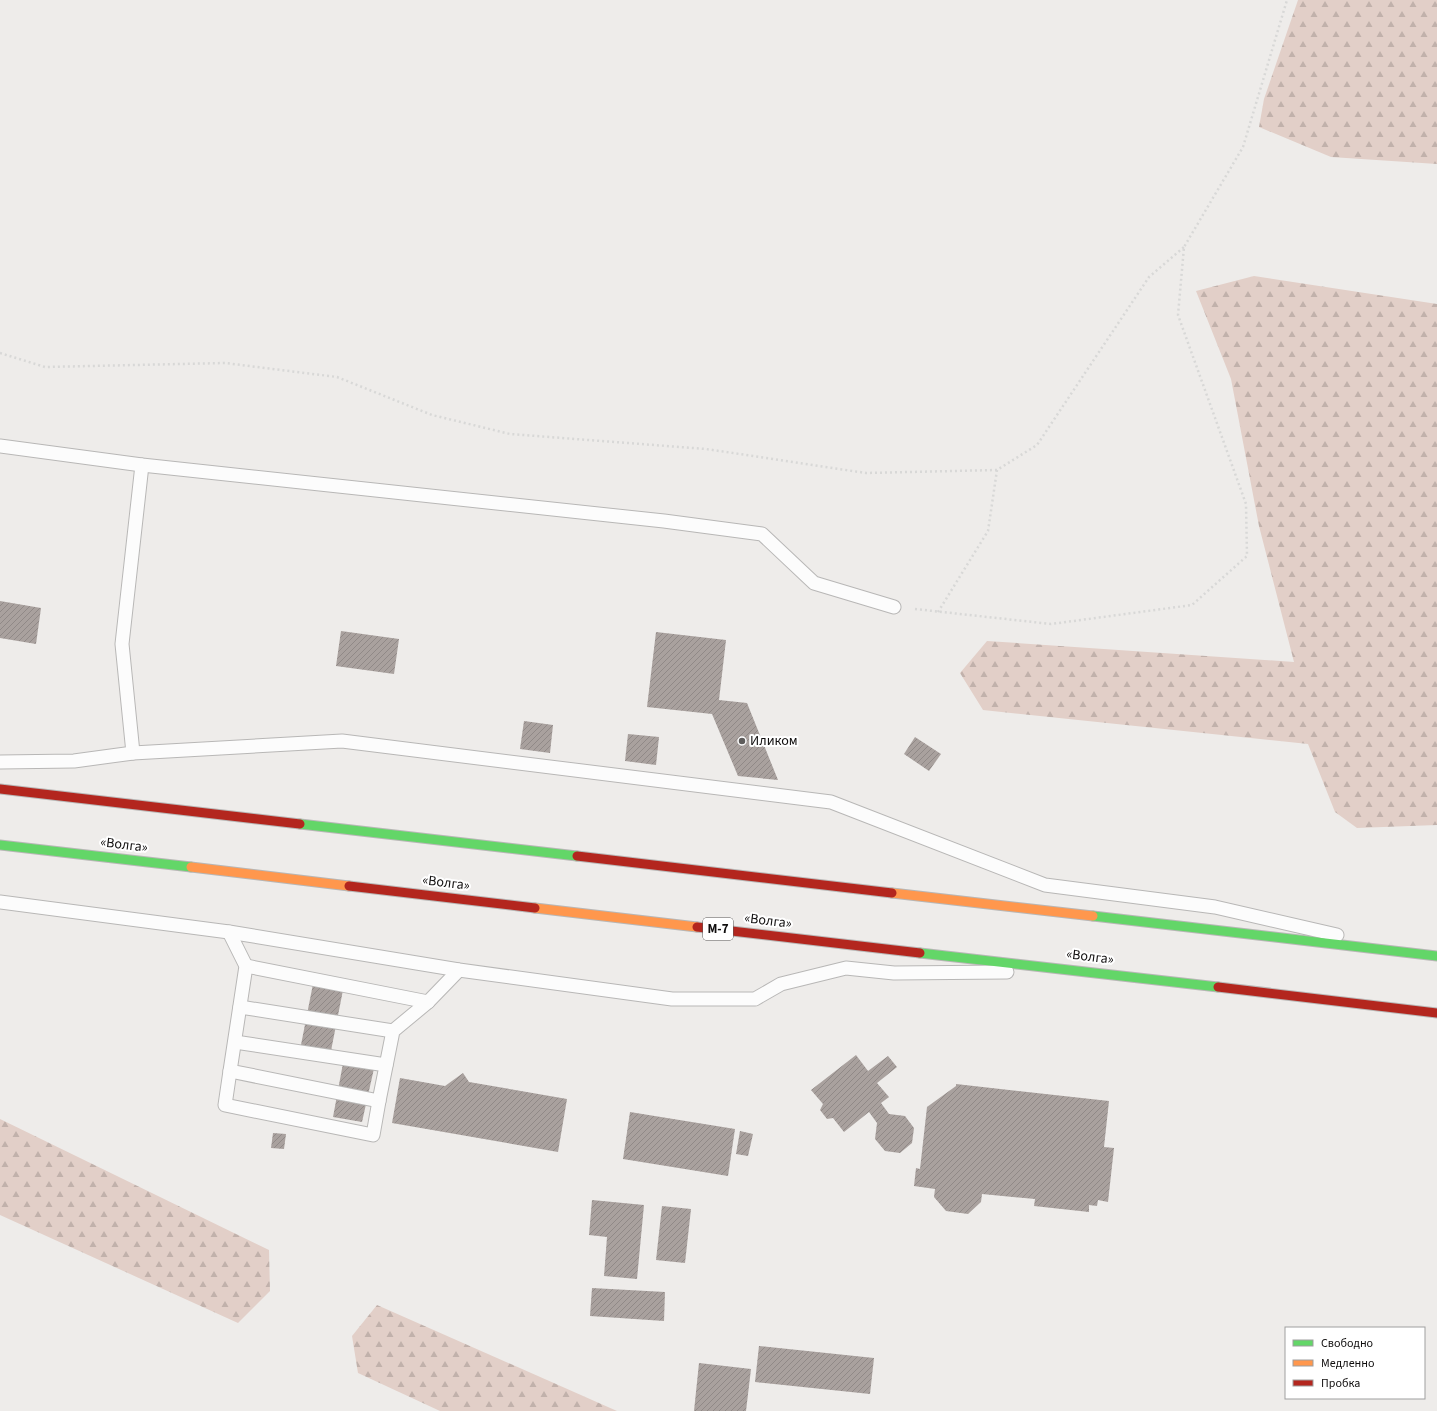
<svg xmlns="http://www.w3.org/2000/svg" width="1437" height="1411" font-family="'Source Sans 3',sans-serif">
<defs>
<pattern id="forest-firs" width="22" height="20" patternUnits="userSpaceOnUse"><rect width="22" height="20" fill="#e2cfc8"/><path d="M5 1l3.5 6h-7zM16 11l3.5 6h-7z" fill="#c1b1ab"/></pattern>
<pattern id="building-hatch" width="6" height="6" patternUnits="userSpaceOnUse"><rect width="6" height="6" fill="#a9a19e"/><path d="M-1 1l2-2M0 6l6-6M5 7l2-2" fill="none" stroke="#908987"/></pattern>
</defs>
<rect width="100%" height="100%" fill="#eeecea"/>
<g fill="url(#forest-firs)">
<polygon points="1298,0 1437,0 1437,164 1331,157 1259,127 1264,99"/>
<polygon points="1254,276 1437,304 1437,825 1357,828 1335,812 1308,744 983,710 960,673 987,641 1294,662 1259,526 1231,379 1196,291"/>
<polygon points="0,1119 269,1250 270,1291 238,1323 0,1215"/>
<polygon points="377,1305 617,1411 440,1411 358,1373 352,1336"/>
</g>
<g fill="url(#building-hatch)">
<polygon points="0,601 41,608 36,644 0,638"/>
<polygon points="341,631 399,639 394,674 336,666"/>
<polygon points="656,632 726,640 719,700 747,703 778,780 738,776 712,714 647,707"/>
<polygon points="524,721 553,725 550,753 520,749"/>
<polygon points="628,734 659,737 656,765 625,761"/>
<polygon points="915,737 941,754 929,771 904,754"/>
<polygon points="313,984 343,990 329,1061 299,1055"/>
<polygon points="856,1055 868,1071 888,1056 897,1067 877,1083 889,1097 881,1103 889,1114 905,1116 914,1128 912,1143 900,1153 885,1151 875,1139 877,1123 869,1112 844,1132 833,1118 827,1119 820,1110 823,1104 811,1090"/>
<polygon points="344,1058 375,1064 362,1122 333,1117"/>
<polygon points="463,1073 469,1082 567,1099 558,1152 392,1123 400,1078 445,1086"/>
<polygon points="956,1084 1109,1101 1104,1147 1114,1148 1108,1202 1098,1200 1097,1206 1089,1205 1089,1212 1034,1206 1035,1199 982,1194 981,1202 968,1214 946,1211 934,1197 935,1189 914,1186 916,1168 920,1169 927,1107 956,1086"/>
<polygon points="630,1112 735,1129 728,1176 623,1159"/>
<polygon points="740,1131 753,1134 748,1156 736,1154"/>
<polygon points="273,1133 286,1134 284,1149 271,1148"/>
<polygon points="592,1200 644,1205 637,1279 604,1276 607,1237 589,1235"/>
<polygon points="662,1206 691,1209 685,1263 656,1260"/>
<polygon points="592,1288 665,1292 664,1321 590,1316"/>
<polygon points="759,1346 874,1358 870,1394 755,1382"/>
<polygon points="699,1363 751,1369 746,1411 694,1411"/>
</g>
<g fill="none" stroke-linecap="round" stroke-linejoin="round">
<defs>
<g id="lane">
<polyline points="0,446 142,465 664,521 762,534 814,583 894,607"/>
<polyline points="133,753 122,644 142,465"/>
<polyline points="0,762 74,761 133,753 342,741 831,802 1045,885 1215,907 1337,935"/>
<polyline points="0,902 229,932 459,970 672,999 755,999 781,984 846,968 894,973 1007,972"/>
<polyline points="229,932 246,966 230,1071 379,1101 393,1031 428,1002 459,970"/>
<polyline points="246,966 428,1002"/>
<polyline points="240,1007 393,1031"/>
<polyline points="235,1042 386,1065"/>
<polyline points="230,1071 225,1105 373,1135 379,1101"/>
</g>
<g id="fast">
<polyline points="300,824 577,856"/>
<polyline points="0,845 191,867"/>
<polyline points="1093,916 1437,956"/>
<polyline points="920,953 1218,987"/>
</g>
<g id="slow">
<polyline points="191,867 349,886"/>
<polyline points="892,893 1093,916"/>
<polyline points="535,908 697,927"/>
</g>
<g id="jam">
<polyline points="0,789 300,824"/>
<polyline points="577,856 892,893"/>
<polyline points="349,886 535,908"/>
<polyline points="697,927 920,953"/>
<polyline points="1218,987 1437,1013"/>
</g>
</defs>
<use href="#lane" stroke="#b8b7b6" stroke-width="15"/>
<use href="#fast" stroke="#b8b7b6" stroke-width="11"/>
<use href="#slow" stroke="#b8b7b6" stroke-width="11"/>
<use href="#jam" stroke="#b8b7b6" stroke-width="11"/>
<g stroke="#d8d8d7" stroke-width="2.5" stroke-dasharray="2 3" stroke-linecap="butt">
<polyline points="0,353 45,367 225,363 337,377 432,415 510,434 706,449 866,473 997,470 1037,445 1149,277 1184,247"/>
<polyline points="915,609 1051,624 1192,605 1247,556 1246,504 1178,315 1184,247 1243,147 1287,0"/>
<polyline points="938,612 988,531 997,470"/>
</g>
<use href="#lane" stroke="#fcfcfc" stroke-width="13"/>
<use href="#fast" stroke="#63d668" stroke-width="9"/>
<use href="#slow" stroke="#ff974d" stroke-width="9"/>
<use href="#jam" stroke="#b3261e" stroke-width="9"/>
</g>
<circle fill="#5e5c5b" stroke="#fff" stroke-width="1.5" cx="742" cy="741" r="4"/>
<g text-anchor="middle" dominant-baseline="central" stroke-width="4" stroke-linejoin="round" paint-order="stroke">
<rect fill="#fff" stroke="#585656" stroke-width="1" x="703" y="918" width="30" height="22" rx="3"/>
<g font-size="13" font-weight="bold" fill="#100e0e">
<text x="718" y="929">М-7</text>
</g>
<g font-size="14" fill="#100e0e" stroke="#fff" text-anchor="start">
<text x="750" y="741">Иликом</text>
</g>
<g font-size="14" fill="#100e0e" stroke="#fff">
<text transform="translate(124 845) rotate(7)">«Волга»</text>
<text transform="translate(446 883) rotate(7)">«Волга»</text>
<text transform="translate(768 921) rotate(7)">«Волга»</text>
<text transform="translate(1090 957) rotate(7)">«Волга»</text>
</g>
</g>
<rect x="1285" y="1327" width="140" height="72" fill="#ffffff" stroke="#9f9f9f"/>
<rect x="1293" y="1340" width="20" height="6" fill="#63d668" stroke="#9f9f9f"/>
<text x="1321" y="1347" font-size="12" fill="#100e0e">Свободно</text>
<rect x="1293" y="1360" width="20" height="6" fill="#ff974d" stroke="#9f9f9f"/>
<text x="1321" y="1367" font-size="12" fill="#100e0e">Медленно</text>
<rect x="1293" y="1380" width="20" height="6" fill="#b3261e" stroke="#9f9f9f"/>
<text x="1321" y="1387" font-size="12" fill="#100e0e">Пробка</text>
</svg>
